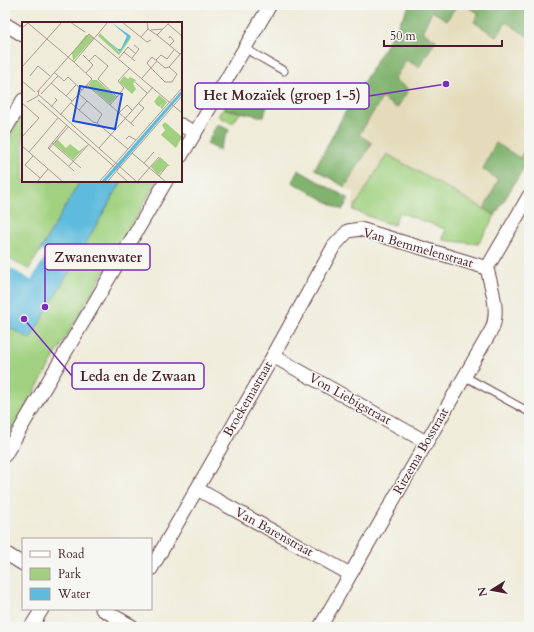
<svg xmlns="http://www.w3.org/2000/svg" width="534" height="632" font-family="Cardo,serif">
<rect width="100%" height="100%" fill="#f6f6f2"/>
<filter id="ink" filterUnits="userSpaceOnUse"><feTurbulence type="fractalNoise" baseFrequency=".025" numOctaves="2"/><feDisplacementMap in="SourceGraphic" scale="8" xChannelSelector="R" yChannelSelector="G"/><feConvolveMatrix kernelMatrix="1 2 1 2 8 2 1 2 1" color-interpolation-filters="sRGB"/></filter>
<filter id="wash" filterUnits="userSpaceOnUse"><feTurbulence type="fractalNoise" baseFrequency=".012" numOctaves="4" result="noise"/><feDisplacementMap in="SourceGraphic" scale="16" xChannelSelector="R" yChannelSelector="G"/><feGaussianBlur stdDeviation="0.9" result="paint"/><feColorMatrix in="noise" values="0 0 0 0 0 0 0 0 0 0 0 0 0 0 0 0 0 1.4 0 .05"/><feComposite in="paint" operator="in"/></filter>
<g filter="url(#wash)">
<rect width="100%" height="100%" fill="#efecda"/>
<polygon fill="#e4dbba" points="409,5 523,5 529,8 529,161 480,243 445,238 447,228 398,210 393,223 352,207 355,193 312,169"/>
<g fill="#a1d180" stroke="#767856">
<polygon points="235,91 231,102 225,109 241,112 232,124 218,116"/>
<polygon points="23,114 23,181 157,181 5,442 5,145"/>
<polygon points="387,154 495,215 478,244 443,240 445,229 399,212 394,225 386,223 353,210"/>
</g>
<g fill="#80b36e" stroke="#65694c">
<polygon points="410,5 457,5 447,20 432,11 422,32 436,40 419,67 406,60 394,80 409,89 397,108 382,98 359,135 372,143 345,187 315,169 342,118"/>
<polygon points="464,5 521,5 529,10 529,37 506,22 497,37 474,22 479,13"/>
<polygon points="236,86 277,92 267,104 264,117 225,109 231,102"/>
<polygon points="217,124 229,130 219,150 207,144"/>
<polygon points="496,143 520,158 529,143 529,159 495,215 484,209 498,180 483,169"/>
<polygon points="298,170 349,199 342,210 292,182"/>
</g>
<polygon fill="#5fbbdd" stroke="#546d84" points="80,181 122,181 30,339 5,325 5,257 29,270"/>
<polygon fill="#efecda" points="41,250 47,254 31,280 5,265 7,258 29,270"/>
</g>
<g filter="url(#ink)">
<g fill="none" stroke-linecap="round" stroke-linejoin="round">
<defs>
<g id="service">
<polyline points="244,48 284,71"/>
<polyline points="464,376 529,412"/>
</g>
<g id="minor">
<polyline points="5,24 23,35"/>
<polyline points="181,125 195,133 181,156"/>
<polyline points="5,130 23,100"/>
<polyline points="195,133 270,5"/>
<polyline points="487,268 529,196"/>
<polyline points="273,356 426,442"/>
<polyline points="5,455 166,181"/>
<polyline points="197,489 350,574"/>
<polyline points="5,553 23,564"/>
<polyline points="151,569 273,356 334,246 348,231 360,229 487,268"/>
<polyline points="102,609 133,627"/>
<polyline points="31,627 42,609"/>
<path d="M320 627 492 329C500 310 491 287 487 268"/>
</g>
</defs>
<use href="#service" stroke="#633e45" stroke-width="9"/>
<use href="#minor" stroke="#633e45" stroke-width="15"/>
<use href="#service" stroke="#fff" stroke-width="7"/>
<use href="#minor" stroke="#fff" stroke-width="13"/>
</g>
</g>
<g text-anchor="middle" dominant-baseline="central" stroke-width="3" stroke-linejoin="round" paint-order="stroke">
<g font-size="13" fill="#4a1f2b" stroke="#f6f6f2">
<text transform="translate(418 248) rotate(16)">Van Bemmelenstraat</text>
<text transform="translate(248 399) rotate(-60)">Broekemastraat</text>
<text transform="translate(350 399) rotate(29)">Von Liebigstraat</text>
<text transform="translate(421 451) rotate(-60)">Ritzema Bosstraat</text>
<text transform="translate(274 532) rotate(29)">Van Barenstraat</text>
</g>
</g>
<g transform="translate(22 22)">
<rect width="160" height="160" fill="#efecda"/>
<path d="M78 11 97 30 108 15 106 13 109 16 97 33 76 14ZM64 13H68L72 16 51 39 50 31ZM104 52 102 54 106 57 108 55 114 58 111 62 114 67 110 72 97 60ZM70 58H75L94 75 88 82 66 63ZM137 73 145 80 140 87 138 85 141 81 137 85 132 80ZM143 100 160 115 154 126 139 113 143 108 140 103ZM38 114 36 118 44 126 48 122 57 129 66 122 51 138 32 122ZM138 135 148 144H145L136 153 129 145Z" fill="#a1d180"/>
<path d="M90 1 109 14 98 30 79 14 96 27H99L105 14ZM160 68V72L97 145 83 160H79Z" fill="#5fbbdd"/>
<path fill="none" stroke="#ad9a94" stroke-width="1" d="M48 0 63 10M100 0 125 20 129 18M147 0 146 2 160 14M0 6 6 1 52 40 86 0M126 7 135 13 146 2M129 8 141 7M67 12 160 91M135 13 158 32M119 15 126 7 125 0M147 16 148 14 152 19 147 24M102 30 113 39M61 33 71 43 64 51M97 36 106 25 114 32M110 36 117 27 112 23M134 38 139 33 145 37 152 28M67 39 73 33 86 44 76 57M52 40 70 57M0 45 40 0M129 46 125 41 130 35 143 46 147 45 160 30M129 46 143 60H150L155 52 147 45M32 50 42 59 46 55 60 68M8 54 16 44 28 54M120 56 135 39M0 59 13 70M113 60 125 71M29 61 50 79M65 63 88 83 95 75 76 57M15 70 67 12M19 72 36 54M57 72 80 92 75 101M17 73 115 160M44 74 54 63M95 75 102 66 96 59 108 46M16 78 96 148M5 80 16 74 17 68M0 81 17 96 0 115M49 81 71 100 75 101M88 83 112 104M29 85 35 78 33 76M57 88 65 79M97 91 105 83 110 88M38 93 70 57M75 101 106 127M109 101 122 86 116 81M45 103 26 126 52 149M104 117 107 114 114 118M30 121 59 146M0 124 41 160M77 126 131 65M27 127 47 104M7 130 36 96M110 131 144 160M11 134 3 143 18 156M122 141 132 130M47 144 67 122M95 150 106 160M137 154 145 144M15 160 26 147M77 160 160 66M85 160 160 74M115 160 137 135"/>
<path fill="#1d4ed8" fill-opacity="0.15" stroke="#1d4ed8" stroke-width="2" d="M58 64 100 72 93 107 51 99Z"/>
<rect width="160" height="160" fill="none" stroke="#4a1f2b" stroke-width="2"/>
</g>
<path fill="none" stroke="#7b2cbf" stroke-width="1.5" d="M446 84L369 96M45 307L45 257M24 319L72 376"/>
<g fill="#7b2cbf" stroke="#f6f6f2" stroke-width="1.5">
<circle cx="446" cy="84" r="4"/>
<circle cx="45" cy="307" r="4"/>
<circle cx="24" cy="319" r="4"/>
</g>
<g fill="#f6f6f2" stroke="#7b2cbf" stroke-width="1.5">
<rect x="195" y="83" width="174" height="26" rx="4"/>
<rect x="45" y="244" width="105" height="26" rx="4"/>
<rect x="72" y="363" width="132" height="26" rx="4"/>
</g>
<g font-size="14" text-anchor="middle" font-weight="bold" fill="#4a1f2b">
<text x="282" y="100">Het Mozaïek (groep 1-5)</text>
<text x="98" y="262">Zwanenwater</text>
<text x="138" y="381">Leda en de Zwaan</text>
</g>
<rect width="534" height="632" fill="none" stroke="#f6f6f2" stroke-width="20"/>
<rect x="22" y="538" width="130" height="72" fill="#f6f6f2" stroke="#b1a0a2"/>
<rect x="30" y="551" width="20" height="6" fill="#ffffff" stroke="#b1a0a2"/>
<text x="58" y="558" font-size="12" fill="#4a1f2b">Road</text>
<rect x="30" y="568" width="20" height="12" fill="#a1d180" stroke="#b1a0a2"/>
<text x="58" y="578" font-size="12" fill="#4a1f2b">Park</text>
<rect x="30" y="588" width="20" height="12" fill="#5fbbdd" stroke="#b1a0a2"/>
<text x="58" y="598" font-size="12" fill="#4a1f2b">Water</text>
<g transform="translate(492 590) rotate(259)" stroke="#f6f6f2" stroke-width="3" paint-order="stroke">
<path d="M0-3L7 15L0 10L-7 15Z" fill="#4a1f2b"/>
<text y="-6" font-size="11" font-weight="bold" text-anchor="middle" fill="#4a1f2b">N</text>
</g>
<path d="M384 40v6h118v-6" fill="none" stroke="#4a1f2b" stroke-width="2"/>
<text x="390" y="40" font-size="12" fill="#4a1f2b" stroke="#f6f6f2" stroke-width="3" paint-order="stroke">50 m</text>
</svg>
